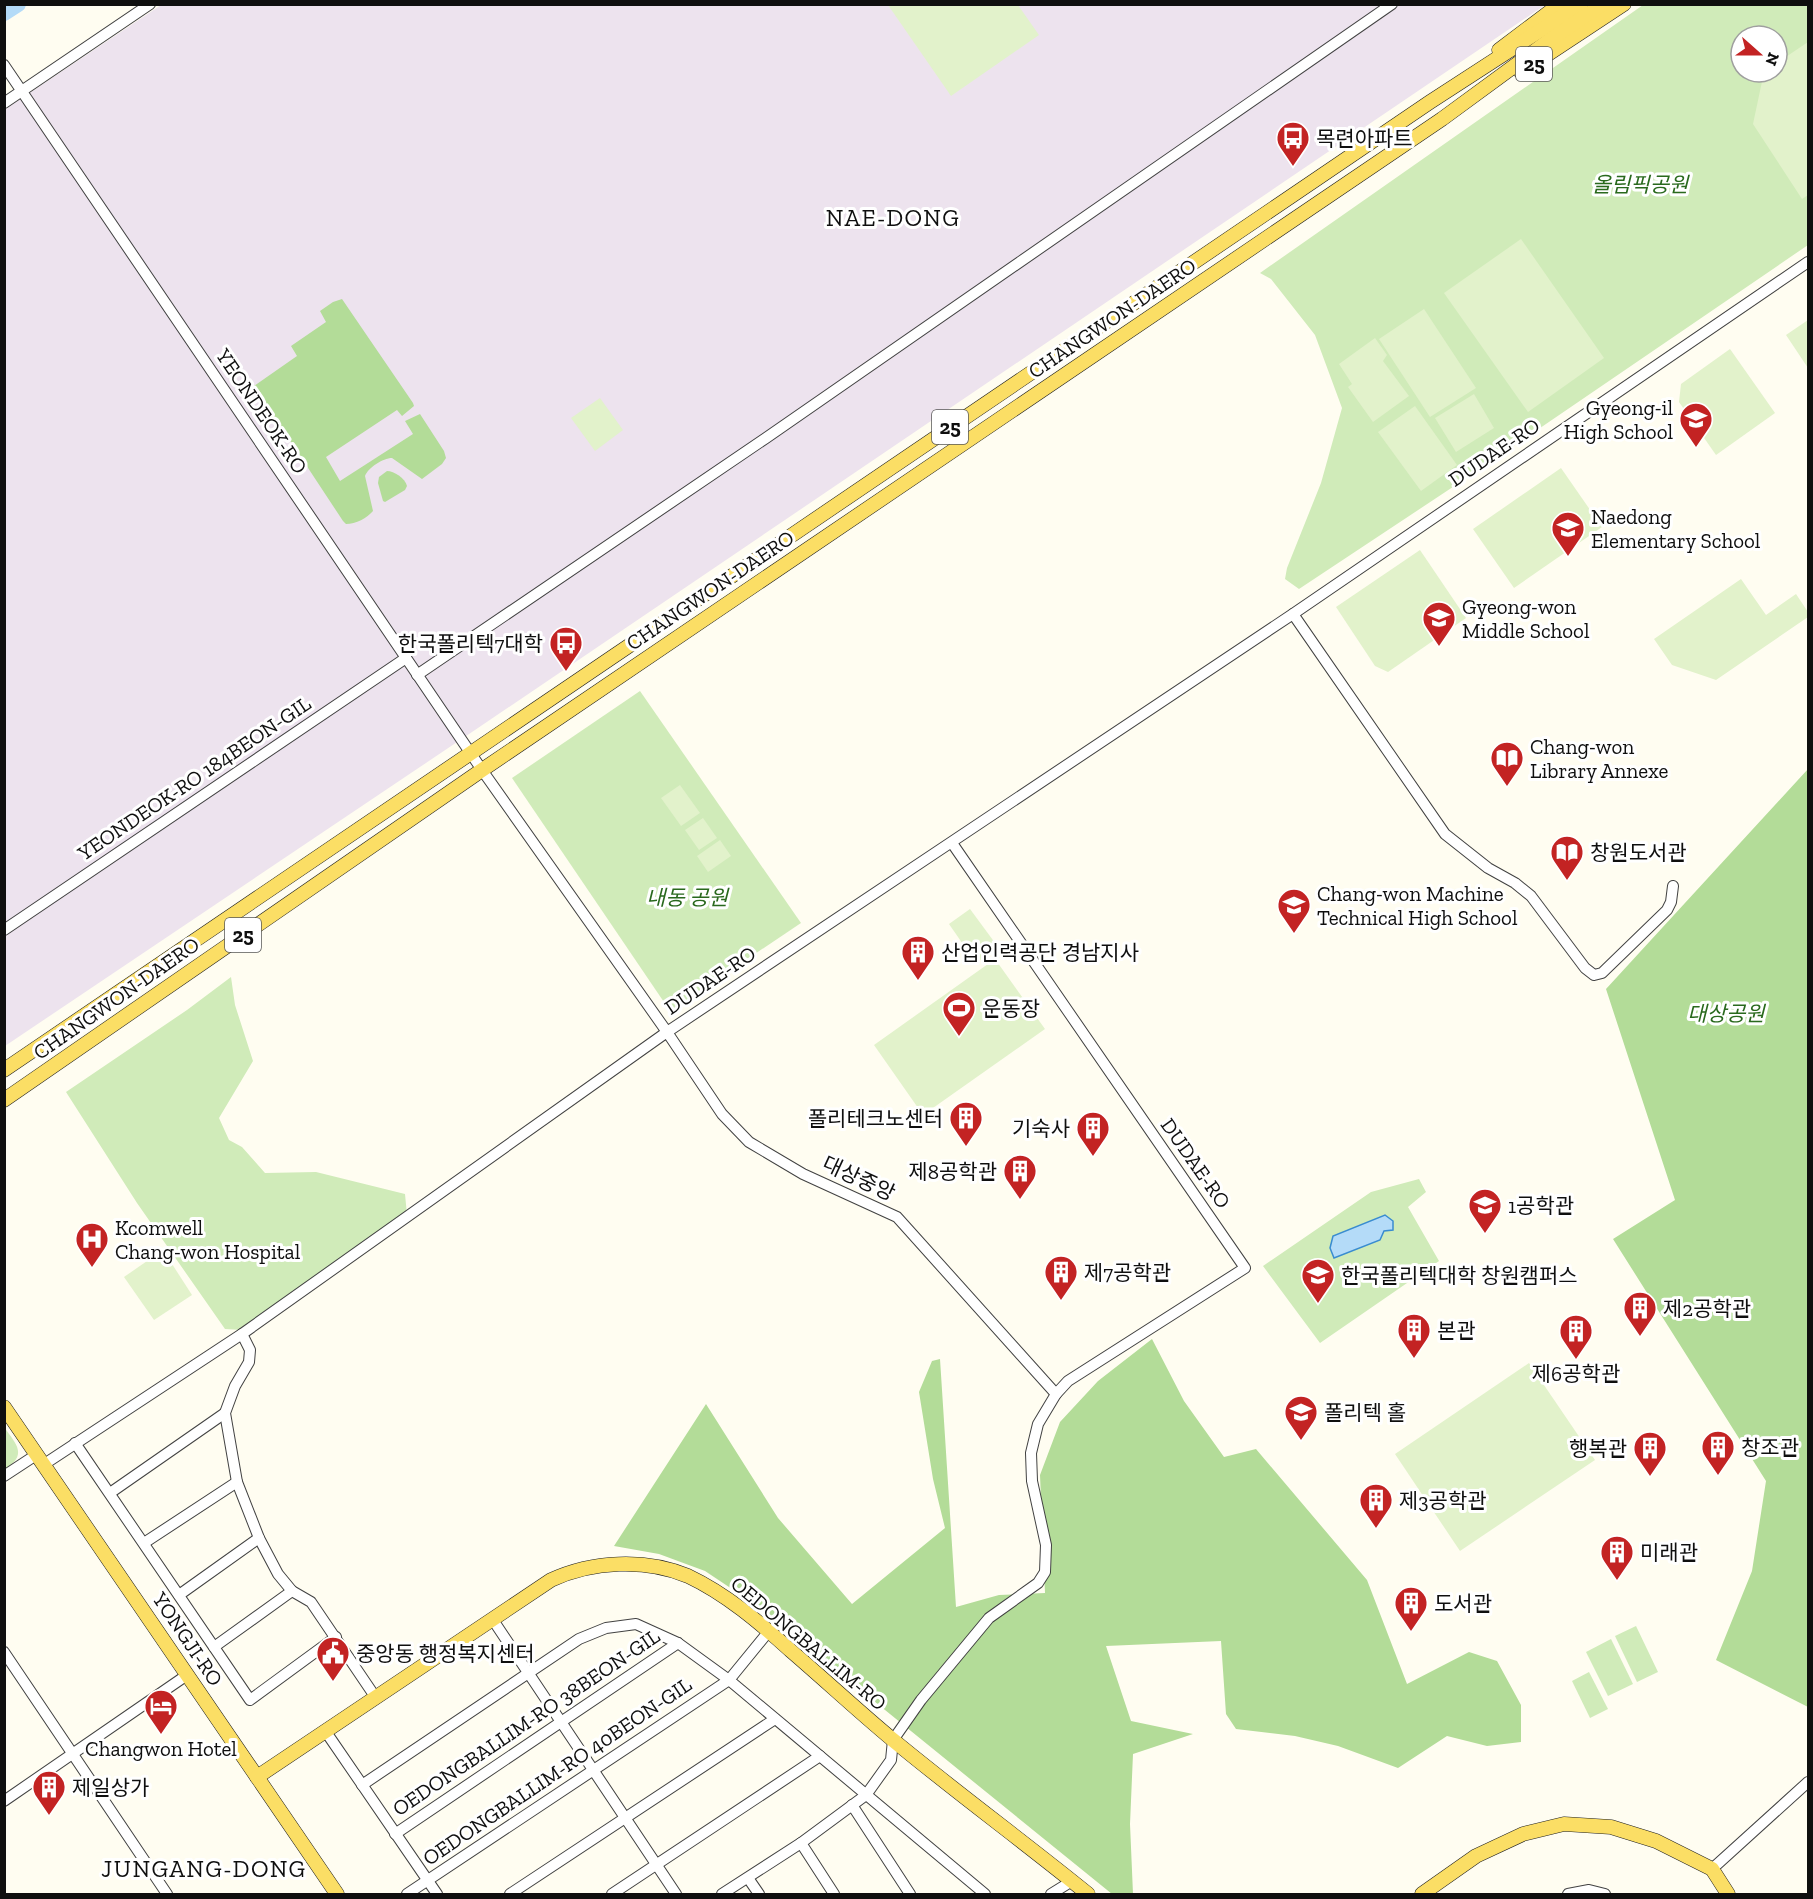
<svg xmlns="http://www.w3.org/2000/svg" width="1813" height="1899" font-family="'Zilla Slab','Noto Sans KR',serif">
<rect width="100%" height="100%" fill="#fffdf1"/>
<polygon fill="#ede3ee" points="161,5 1545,5 475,730 5,1046 4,110"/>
<g fill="#d0ebb9" fill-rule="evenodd">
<path d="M1643 5H1808V245L1483 467 1299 589 1285 579 1287 568 1321 483 1342 408 1315 335 1271 279 1260 273ZM1741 36H1777V72H1741Z"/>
<polygon points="640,691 801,923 670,1011 512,778"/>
<polygon points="231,977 235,1005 253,1061 219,1118 229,1140 242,1147 265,1173 316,1172 405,1194 407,1215 243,1330 225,1329 137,1203 66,1092 187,1010"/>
<polygon points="1419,1179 1426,1192 1408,1207 1439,1261 1320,1343 1263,1266 1371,1192"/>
<path d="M4 1427C17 1445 28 1455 4 1470Z"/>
<polygon points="1636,1626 1658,1672 1637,1682 1615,1636"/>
<polygon points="1611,1639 1633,1684 1608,1696 1586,1652"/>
<polygon points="1589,1672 1608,1709 1590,1718 1572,1681"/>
</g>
<g fill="#b3dc98">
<path d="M342 299 413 403 414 406 402 416 397 410 326 457 340 481 413 434 405 421 420 414 444 451 446 458 442 464 422 479 392 458C383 458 368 468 365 476L373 511C367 518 356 524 346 524L343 521 254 386 297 356 291 346 326 322 320 311 333 302Z"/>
<path d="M387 471C394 471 405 478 407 486L405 490 385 502 383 501 378 483 379 477Z"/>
<polygon points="1808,769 1808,1707 1716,1660 1752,1571 1766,1481 1613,1239 1675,1200 1606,989"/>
<polygon points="1152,1339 1184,1401 1224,1457 1256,1449 1367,1580 1407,1684 1469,1652 1497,1661 1521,1705 1521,1742 1487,1746 1447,1736 1398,1768 1338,1746 1295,1736 1236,1729 1226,1714 1221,1641 1106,1646 1131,1721 1193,1734 1133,1754 1130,1824 1133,1894 1112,1894 753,1603 705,1571 659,1554 614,1546 706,1404 778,1518 852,1604 945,1528 933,1479 919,1392 932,1361 940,1359 956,1607 999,1595 1045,1593 1040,1475 1060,1422 1098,1381"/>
</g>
<g fill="#e2f2cb">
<polygon points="888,5 1018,5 1039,35 951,96"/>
<polygon points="1808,42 1808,195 1802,199 1753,124 1764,72 1777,72 1777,63"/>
<polygon points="1521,239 1604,358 1528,412 1444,293"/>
<polygon points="1424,309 1476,388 1430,417 1379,339"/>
<polygon points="1808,320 1808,368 1786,335"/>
<polygon points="1375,338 1387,355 1383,361 1409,396 1373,422 1348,387 1352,384 1339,364"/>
<polygon points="1730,349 1775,413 1716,455 1679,402 1681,384"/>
<polygon points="1474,394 1494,428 1456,452 1435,418"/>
<polygon points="600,398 623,430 595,451 571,418"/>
<polygon points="1415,406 1457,465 1421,491 1378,432"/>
<polygon points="1561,468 1602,527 1514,588 1473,529"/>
<polygon points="1420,550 1466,618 1388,672 1375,666 1336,607"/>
<polygon points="1741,579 1766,615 1796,594 1808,612 1808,617 1716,680 1672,665 1654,639"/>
<polygon points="680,785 700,813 681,826 661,798"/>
<polygon points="703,818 717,838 699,850 685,830"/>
<polygon points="720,840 731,856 708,872 697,856"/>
<polygon points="970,909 998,947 976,963 949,924"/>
<polygon points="995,959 1045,1029 923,1115 874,1045"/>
<polygon points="163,1250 192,1295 154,1320 124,1277"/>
<polygon points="1529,1363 1595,1460 1460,1551 1395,1454"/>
</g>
<polygon fill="#b4dbf8" stroke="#398cd0" stroke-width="1.5" points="1385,1215 1393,1221 1393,1230 1384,1231 1380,1240 1334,1258 1330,1248 1333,1236"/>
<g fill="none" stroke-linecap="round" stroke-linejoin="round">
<polyline stroke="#b4dbf8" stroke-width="16" points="4,13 18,4"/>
<defs>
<g id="minor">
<polyline points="4,65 482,770 667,1032 1293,614 1808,262"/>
<polyline points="4,103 150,4"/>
<polyline points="1293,614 1445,834 1488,868 1515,883 1531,896 1585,968 1594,975 1602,973 1667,910 1671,902 1673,886"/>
<polyline points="417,675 766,438 1392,4"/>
<polyline points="4,930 406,658"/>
<polyline points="242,1334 667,1032 722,1114 749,1142 803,1174 897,1217 1056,1394"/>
<polyline points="75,1443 250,1700 336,1637"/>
<polyline points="43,1465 242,1334 250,1350 249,1362 235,1386 225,1413 237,1482 259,1538 278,1574 292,1591 311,1602 376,1698"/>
<polyline points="4,1476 36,1455"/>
<polyline points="110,1493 225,1413"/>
<polyline points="144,1543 237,1482"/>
<polyline points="179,1595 259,1538"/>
<polyline points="493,1620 676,1894"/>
<polyline points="214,1647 292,1591"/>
<polyline points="4,1652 167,1894"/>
<polyline points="326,1732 437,1894"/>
<polyline points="362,1785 579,1639 606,1628 636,1624 678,1643 729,1680 985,1894"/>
<polyline points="4,1801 187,1675"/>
<polyline points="852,1805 910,1894"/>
<polyline points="395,1834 678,1643"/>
<polyline points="801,1843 834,1894"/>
<polyline points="1712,1869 1808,1782"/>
<polyline points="748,1878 759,1894"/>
<polyline points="407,1894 729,1680 769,1631"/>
<polyline points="510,1894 775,1719"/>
<polyline points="612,1894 820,1756"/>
<polyline points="722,1894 801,1843 866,1795 891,1760 893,1740 921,1700 989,1618 1038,1583 1045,1572 1046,1545 1032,1481 1031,1453 1038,1424 1056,1394 1068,1381 1245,1268 952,843"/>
<polyline points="1051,1894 1072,1881"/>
<polyline points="1568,1894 1589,1890 1605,1894"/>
</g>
<g id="major">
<polyline points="1499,50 1560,4"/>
<polyline points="1521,72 1624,4"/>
<polyline points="4,1070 1430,102 1581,4"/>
<polyline points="4,1100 482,770 1442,119 1551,39 1603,4"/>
<polyline points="4,1407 337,1894"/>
<path d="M257 1777 551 1580C592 1561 645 1558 688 1576 726 1594 759 1622 790 1650 825 1680 858 1711 893 1740 957 1793 1024 1842 1088 1894"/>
<polyline points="1422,1894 1476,1856 1523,1834 1564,1824 1611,1827 1656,1841 1712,1869 1728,1894"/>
</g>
</defs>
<use href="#minor" stroke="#424242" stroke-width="12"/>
<use href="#major" stroke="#202020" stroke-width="15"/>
<use href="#minor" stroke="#fff" stroke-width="10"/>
<use href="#major" stroke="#fbde65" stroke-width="14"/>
</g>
<defs>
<symbol id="bus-pin" viewBox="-11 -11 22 30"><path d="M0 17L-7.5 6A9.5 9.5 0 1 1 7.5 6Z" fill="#c32323" stroke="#fff"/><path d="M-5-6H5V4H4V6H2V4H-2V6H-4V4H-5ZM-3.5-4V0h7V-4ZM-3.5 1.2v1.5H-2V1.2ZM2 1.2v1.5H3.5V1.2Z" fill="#fff"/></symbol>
<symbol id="school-pin" viewBox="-11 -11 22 30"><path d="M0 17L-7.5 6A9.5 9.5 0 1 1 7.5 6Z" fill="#c32323" stroke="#fff"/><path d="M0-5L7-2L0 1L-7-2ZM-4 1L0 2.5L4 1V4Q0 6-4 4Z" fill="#fff"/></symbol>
<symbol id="library-pin" viewBox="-11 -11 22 30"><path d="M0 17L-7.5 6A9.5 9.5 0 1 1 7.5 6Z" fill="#c32323" stroke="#fff"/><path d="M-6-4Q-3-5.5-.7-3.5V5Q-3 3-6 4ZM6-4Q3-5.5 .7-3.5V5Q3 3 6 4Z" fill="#fff"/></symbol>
<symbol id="building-pin" viewBox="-11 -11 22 30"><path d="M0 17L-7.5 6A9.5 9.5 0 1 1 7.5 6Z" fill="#c32323" stroke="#fff"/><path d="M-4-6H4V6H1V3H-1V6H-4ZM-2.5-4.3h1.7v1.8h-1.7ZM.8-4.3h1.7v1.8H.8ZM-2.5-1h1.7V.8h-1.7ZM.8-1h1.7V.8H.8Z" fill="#fff"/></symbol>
<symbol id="stadium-pin" viewBox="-11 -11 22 30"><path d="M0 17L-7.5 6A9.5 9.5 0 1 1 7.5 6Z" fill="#c32323" stroke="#fff"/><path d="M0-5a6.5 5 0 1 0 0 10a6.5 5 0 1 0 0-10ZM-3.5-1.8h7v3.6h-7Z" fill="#fff"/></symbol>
<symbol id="university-pin" viewBox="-11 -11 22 30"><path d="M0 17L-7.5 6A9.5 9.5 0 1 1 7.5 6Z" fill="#c32323" stroke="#fff"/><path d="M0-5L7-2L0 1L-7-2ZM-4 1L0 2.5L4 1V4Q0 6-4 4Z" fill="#fff"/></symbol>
<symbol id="hospital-pin" viewBox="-11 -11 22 30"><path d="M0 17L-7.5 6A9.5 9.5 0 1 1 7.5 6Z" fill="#c32323" stroke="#fff"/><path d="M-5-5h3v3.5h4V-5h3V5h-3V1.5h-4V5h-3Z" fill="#fff"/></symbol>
<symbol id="civic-pin" viewBox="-11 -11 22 30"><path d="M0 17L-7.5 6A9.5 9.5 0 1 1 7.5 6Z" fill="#c32323" stroke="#fff"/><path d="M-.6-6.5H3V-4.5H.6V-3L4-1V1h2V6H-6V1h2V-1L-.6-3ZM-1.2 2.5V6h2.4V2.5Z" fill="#fff"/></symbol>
<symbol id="hotel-pin" viewBox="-11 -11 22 30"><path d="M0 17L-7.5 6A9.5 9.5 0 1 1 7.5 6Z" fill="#c32323" stroke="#fff"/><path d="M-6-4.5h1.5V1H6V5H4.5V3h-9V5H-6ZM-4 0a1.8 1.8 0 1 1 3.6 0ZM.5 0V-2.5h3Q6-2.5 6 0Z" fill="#fff"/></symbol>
</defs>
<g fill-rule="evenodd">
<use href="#bus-pin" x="1274" y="119" width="38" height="52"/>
<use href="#school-pin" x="1677" y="400" width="38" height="52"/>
<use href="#school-pin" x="1549" y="509" width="38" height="52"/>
<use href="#school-pin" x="1420" y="599" width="38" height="52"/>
<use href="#bus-pin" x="547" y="624" width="38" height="52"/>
<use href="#library-pin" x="1488" y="739" width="38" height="52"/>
<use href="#library-pin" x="1548" y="833" width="38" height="52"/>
<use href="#school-pin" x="1275" y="886" width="38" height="52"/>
<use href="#building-pin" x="899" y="933" width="38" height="52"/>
<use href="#stadium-pin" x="940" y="989" width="38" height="52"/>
<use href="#building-pin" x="947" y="1099" width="38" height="52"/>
<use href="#building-pin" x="1074" y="1109" width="38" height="52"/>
<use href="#building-pin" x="1001" y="1152" width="38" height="52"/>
<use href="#university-pin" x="1466" y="1186" width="38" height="52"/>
<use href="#hospital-pin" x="73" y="1220" width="38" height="52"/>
<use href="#building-pin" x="1042" y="1253" width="38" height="52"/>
<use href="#university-pin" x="1299" y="1256" width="38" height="52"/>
<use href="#building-pin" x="1621" y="1289" width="38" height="52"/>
<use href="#building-pin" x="1395" y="1311" width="38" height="52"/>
<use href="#building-pin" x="1557" y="1312" width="38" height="52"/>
<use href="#university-pin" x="1282" y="1393" width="38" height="52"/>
<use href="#building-pin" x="1699" y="1428" width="38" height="52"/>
<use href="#building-pin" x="1631" y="1429" width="38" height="52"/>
<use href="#building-pin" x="1357" y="1481" width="38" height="52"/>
<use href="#building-pin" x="1598" y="1533" width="38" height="52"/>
<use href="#building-pin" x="1392" y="1584" width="38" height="52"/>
<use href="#civic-pin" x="314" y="1634" width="38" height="52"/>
<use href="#hotel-pin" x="142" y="1687" width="38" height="52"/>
<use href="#building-pin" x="30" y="1768" width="38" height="52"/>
</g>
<g text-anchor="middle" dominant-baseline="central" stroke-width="6" stroke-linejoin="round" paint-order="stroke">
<g fill="#fff" stroke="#575757" stroke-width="1.5">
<rect x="1516" y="47" width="36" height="34" rx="4.5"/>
<rect x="932" y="410" width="36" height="34" rx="4.5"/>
<rect x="225" y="918" width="36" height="34" rx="4.5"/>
</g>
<g font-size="20" font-weight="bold" fill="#0f0f0f">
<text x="1534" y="64">25</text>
<text x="950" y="427">25</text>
<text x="243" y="935">25</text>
</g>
<g font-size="21" fill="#0f0f0f" stroke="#fff" text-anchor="start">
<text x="1316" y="138">목련아파트</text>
<text x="1673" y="407" text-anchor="end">Gyeong-il<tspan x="1673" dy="24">High School</tspan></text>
<text x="1591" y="516">Naedong<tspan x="1591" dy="24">Elementary School</tspan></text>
<text x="1462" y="606">Gyeong-won<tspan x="1462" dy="24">Middle School</tspan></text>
<text x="543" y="643" text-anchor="end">한국폴리텍7대학</text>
<text x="1530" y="746">Chang-won<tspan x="1530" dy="24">Library Annexe</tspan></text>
<text x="1590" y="852">창원도서관</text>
<text x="1317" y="893">Chang-won Machine<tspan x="1317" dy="24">Technical High School</tspan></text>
<text x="941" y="952">산업인력공단 경남지사</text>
<text x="982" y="1008">운동장</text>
<text x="943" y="1118" text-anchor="end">폴리테크노센터</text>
<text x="1070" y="1128" text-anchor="end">기숙사</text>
<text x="997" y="1171" text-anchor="end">제8공학관</text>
<text x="1508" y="1205">1공학관</text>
<text x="115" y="1227">Kcomwell<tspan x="115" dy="24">Chang-won Hospital</tspan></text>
<text x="1084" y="1272">제7공학관</text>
<text x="1341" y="1275">한국폴리텍대학 창원캠퍼스</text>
<text x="1663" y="1308">제2공학관</text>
<text x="1437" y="1330">본관</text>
<text x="1576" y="1373" text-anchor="middle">제6공학관</text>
<text x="1324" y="1412">폴리텍 홀</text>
<text x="1741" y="1447">창조관</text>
<text x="1627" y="1448" text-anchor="end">행복관</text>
<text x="1399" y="1500">제3공학관</text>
<text x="1640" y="1552">미래관</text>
<text x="1434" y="1603">도서관</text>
<text x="356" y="1653">중앙동 행정복지센터</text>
<text x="161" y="1748" text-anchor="middle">Changwon Hotel</text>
<text x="72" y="1787">제일상가</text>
</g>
<g font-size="21" font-style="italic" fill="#29691d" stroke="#fff">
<text x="1640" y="184">올림픽공원</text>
<text x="687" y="897">내동 공원</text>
<text x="1726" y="1013">대상공원</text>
</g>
<g font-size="21" fill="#0f0f0f" stroke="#fff">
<text transform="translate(1112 318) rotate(-34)">CHANGWON-DAERO</text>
<text transform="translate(262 411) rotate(56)">YEONDEOK-RO</text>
<text transform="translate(1494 452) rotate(-34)">DUDAE-RO</text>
<text transform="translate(710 590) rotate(-34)">CHANGWON-DAERO</text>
<text transform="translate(194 778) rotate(-34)">YEONDEOK-RO 184BEON-GIL</text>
<text transform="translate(710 980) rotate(-34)">DUDAE-RO</text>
<text transform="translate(116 998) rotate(-35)">CHANGWON-DAERO</text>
<text transform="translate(1196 1163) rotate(55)">DUDAE-RO</text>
<text transform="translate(859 1178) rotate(25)">대상중앙</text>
<text transform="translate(188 1639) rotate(56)">YONGJI-RO</text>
<text transform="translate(809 1643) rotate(40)">OEDONGBALLIM-RO</text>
<text transform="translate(526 1722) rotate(-34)">OEDONGBALLIM-RO 38BEON-GIL</text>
<text transform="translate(557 1771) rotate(-34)">OEDONGBALLIM-RO 40BEON-GIL</text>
</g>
<g font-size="24" letter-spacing="1.5" fill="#0f0f0f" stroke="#fff">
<text x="893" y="217">NAE-DONG</text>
<text x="204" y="1868">JUNGANG-DONG</text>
</g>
</g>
<rect width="1813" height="1899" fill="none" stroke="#0f0f0f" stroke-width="12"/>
<g transform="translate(1759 54) rotate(111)"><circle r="28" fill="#ffffff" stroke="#9f9f9f" stroke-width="1.5"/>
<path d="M0-4.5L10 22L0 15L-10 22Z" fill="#c32323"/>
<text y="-9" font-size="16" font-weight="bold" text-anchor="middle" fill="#0f0f0f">N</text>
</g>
</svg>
